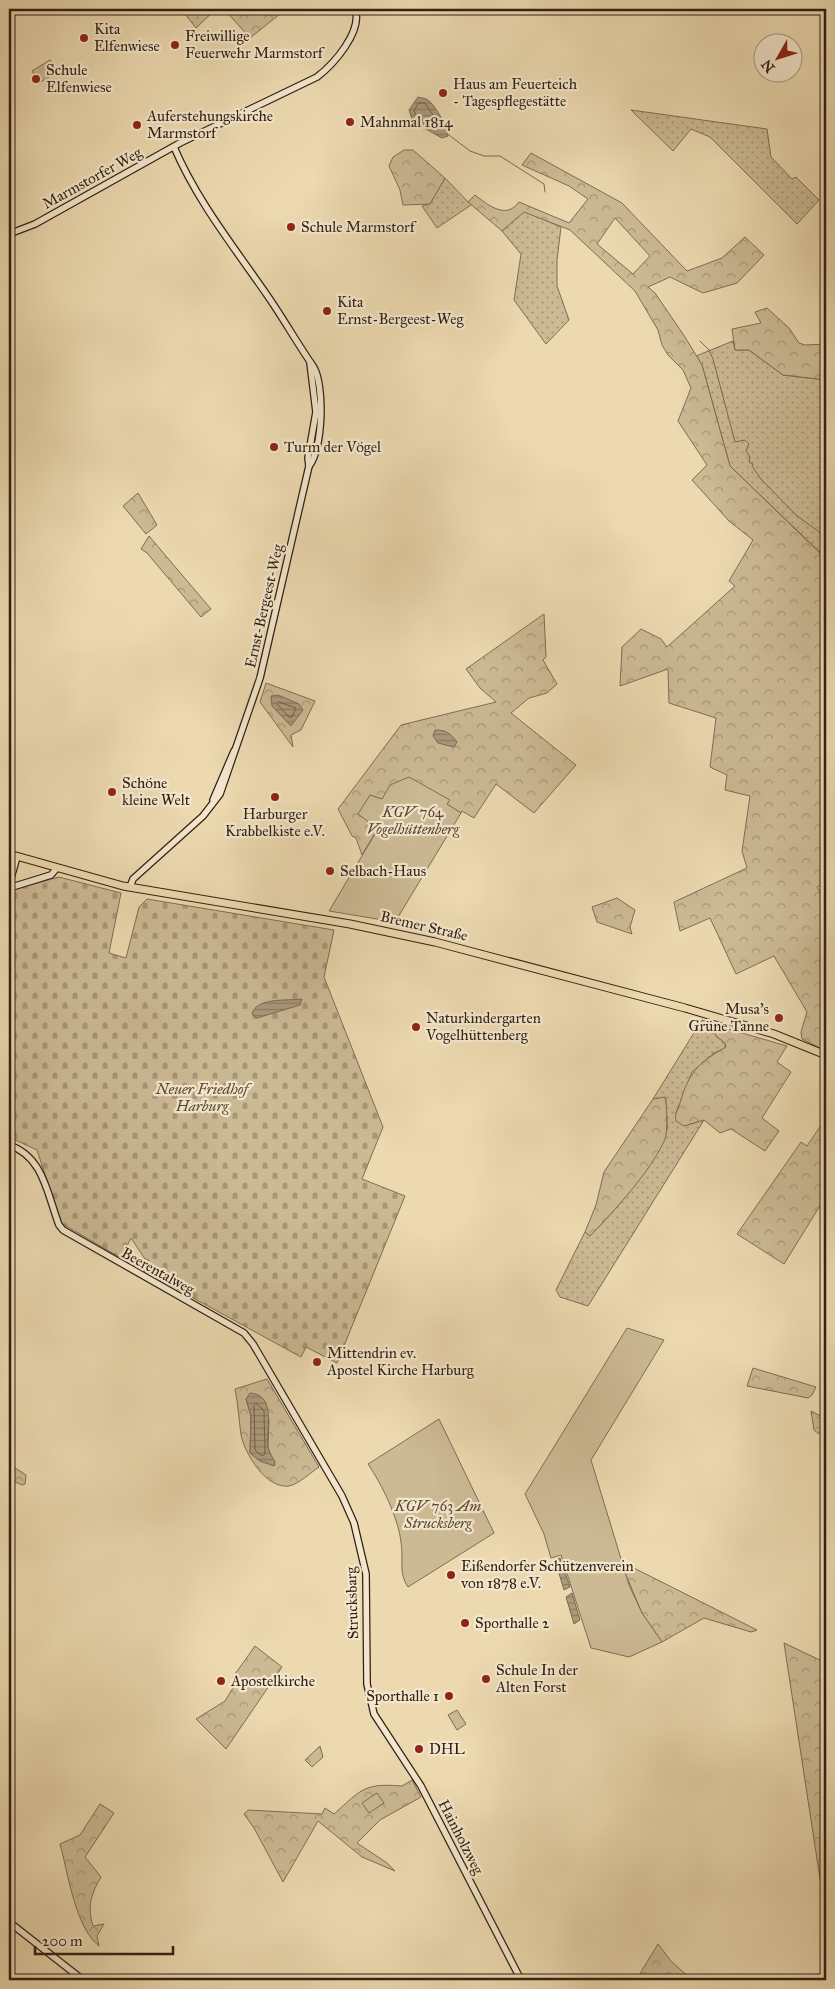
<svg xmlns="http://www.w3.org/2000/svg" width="835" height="1989" font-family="'IM FELL Great Primer',serif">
<defs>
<pattern id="grass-dots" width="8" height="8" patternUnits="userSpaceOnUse" patternTransform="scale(1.25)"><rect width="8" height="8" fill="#ccba95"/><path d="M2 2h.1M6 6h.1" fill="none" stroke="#a69778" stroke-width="1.8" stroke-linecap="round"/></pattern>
<pattern id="forest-crowns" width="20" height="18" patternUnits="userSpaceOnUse" patternTransform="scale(1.25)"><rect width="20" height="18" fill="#ccba95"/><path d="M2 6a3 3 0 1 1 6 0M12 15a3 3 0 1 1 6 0" fill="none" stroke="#a69778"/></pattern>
<pattern id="cemetery-stones" width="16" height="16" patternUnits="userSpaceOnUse" patternTransform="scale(1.25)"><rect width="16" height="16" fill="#ccba95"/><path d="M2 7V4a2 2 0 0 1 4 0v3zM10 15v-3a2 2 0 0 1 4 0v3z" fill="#a69778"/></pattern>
<pattern id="water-rules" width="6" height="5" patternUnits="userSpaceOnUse" patternTransform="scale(1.25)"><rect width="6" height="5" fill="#ac9a7b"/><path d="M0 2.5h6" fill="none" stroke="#8c7d64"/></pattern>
</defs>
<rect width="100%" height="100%" fill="#ecd9b0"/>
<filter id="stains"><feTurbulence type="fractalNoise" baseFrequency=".004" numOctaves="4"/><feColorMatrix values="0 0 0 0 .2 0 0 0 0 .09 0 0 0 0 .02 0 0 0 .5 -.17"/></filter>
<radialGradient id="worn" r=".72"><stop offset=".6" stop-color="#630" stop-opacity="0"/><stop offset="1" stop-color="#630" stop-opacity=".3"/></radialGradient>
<g fill="url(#grass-dots)" stroke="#7e6d54">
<polygon points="181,9 216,9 196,28"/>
<polygon points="631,110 767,129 771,157 792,179 796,177 819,200 797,224 710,137 691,129 673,151"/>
<polygon points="445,178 471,205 437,228 422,206 430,204"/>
<polygon points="524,211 561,227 557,260 557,286 569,320 546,344 514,300 521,254 502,231"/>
<polygon points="733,341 735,350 749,350 783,375 826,380 826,474 823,476 821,484 826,491 826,558 730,466 702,365 696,356"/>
<path d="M702 1020 711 1023 716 1036 725 1043V1048L714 1053 692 1072 676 1113 684 1126 704 1120 588 1306 560 1297 556 1290 585 1232 590 1236C617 1208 655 1166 667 1129 668 1123 665 1106 666 1098L653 1099Z"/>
<polygon points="811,1411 826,1419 819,1434 814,1430"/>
</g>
<g fill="url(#forest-crowns)" stroke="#7e6d54" fill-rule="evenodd">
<polygon points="224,9 286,9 250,38"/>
<polygon points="50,60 57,72 39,83 32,71"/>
<polygon points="404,150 413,150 445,178 430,204 403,205 400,190 389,166 393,157"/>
<path d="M531 153 622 203 687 271 722 258 745 237 764 255 737 283 703 293 670 277 648 287 655 293 685 337 702 365 730 466 826 559V883L817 887 826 902V1051L802 1039 801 1032 807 1012 774 956 736 974 710 918 680 931 674 902 747 868 742 851 750 796 725 790 727 775 710 767 716 718 669 703 668 669 620 686 622 647 641 629 661 639 667 647 735 586 729 581 753 540 729 521 692 480 707 465 678 421 691 388 683 370 668 355 662 345 658 330 635 291 570 230 524 212 502 231 468 202 475 195C488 205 506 220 519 202L569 223 588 199 569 186 522 165ZM615 218 650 256 633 274 597 244Z"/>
<polygon points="767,308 789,328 799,343 805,345 826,344 826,380 783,375 749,350 735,350 732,329 761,323 755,312"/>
<polygon points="138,493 157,525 146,534 123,506"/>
<polygon points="149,536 211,609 201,617 147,553 141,549"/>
<polygon points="544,614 546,657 543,660 557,684 547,693 529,698 511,713 576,765 534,813 496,784 474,818 462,811 461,813 447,804 449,800 381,799 370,795 378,828 362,855 356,838 352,836 338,809 401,725 496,702 480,688 466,669"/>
<polygon points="266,683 315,701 301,730 291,735 293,747 260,702"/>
<polygon points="617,898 635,910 630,927 632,934 597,922 592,907"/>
<path d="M711 1024 787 1046 777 1062 791 1072 762 1118 779 1131 765 1151 731 1129 720 1133 704 1120 684 1126 676 1121C674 1114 678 1110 680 1103 689 1072 698 1063 726 1047L725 1043 716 1036Z"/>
<path d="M665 1097C667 1106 668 1130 665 1139 652 1170 614 1211 590 1236L585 1232 596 1205 604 1172 653 1099Z"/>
<polygon points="826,1118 826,1196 784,1264 737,1234 801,1142 807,1146"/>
<polygon points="753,1368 816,1387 812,1395 808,1398 747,1386"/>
<path d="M267 1379 319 1467C310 1473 299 1484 289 1486 266 1489 245 1454 241 1435 239 1420 238 1404 235 1389ZM246 1399 269 1419 268 1448 275 1465 260 1461 250 1453 251 1416Z"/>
<polygon points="9,1464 26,1475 25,1484 22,1485 9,1479"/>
<polygon points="620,1561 757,1630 751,1632 704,1618 662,1642 642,1613"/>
<polygon points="784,1643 824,1662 826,1659 826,1918"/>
<polygon points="255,1646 282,1667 226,1749 196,1719 225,1701 236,1683 233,1677"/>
<polygon points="320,1746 323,1757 312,1767 305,1760"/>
<path d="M412 1780 421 1797 380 1820 357 1843 387 1863 395 1871 362 1857 318 1821 283 1882 254 1828 244 1814 248 1810 322 1814 325 1808 334 1814C362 1789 364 1783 402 1786Z"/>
<path d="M100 1804 114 1813 85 1857 101 1877C91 1894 87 1907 93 1926L104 1924 97 1936 99 1946C75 1927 68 1873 60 1844L80 1835Z"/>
<polygon points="658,1944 671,1961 692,1980 636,1980"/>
</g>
<polygon fill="url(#cemetery-stones)" stroke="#7e6d54" points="59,877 121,893 109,953 126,958 139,907 147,899 334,930 324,977 383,1127 362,1179 405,1196 337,1363 306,1347 301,1357 144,1271 149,1260 145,1259 131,1238 121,1258 61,1223 37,1150 9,1137 9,891"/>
<g fill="#ccba95" stroke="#7e6d54">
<polygon points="409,777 450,800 447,804 461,813 395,922 329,911 378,829 358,814 370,795 382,799 390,785"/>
<polygon points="627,1328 664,1340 591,1460 629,1585 642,1613 662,1642 629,1657 591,1648 561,1555 551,1558 544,1534 525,1494"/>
<path d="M439 1419 494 1533 408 1587C398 1573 404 1559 401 1542 398 1517 382 1485 368 1464Z"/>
<polygon points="457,1710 466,1724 457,1730 448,1715"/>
<polygon points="377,1793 384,1803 369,1813 362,1803"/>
</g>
<g fill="url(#water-rules)" stroke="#7a6951">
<path d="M418 97C421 98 424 98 426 99 433 101 449 129 448 136L442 138 413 122 409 110Z"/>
<polygon points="278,695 299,704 303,710 291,726 272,706 271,696"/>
<path d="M435 730C446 730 450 733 457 742L454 747 438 743 433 736Z"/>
<path d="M302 999 300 1005 257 1018 252 1014C256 997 287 1001 302 999Z"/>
<path d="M250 1393C278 1395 265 1432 268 1448 269 1453 273 1458 275 1462L274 1466 260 1461 250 1453 251 1416 246 1399Z"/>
<polygon points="560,1558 570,1587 564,1590 555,1560"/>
<polygon points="572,1593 580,1620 574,1624 566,1597"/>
</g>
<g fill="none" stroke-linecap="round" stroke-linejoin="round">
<g stroke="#6e5d47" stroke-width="1">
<polygon points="419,103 425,103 440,126 439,129 417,117 414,111"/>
<polygon points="279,702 296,708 292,717 289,717 277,704"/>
<polygon points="256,1403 264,1411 265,1454 262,1456 255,1450 254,1405"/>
</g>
<g stroke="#7a6951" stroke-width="1">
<polyline points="449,135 470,151 484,156 500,156 544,184 545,192"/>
<polyline points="700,341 709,350 713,359 735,442 745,440 749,444 746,451 750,457 749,462 753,464 752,466 761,479 796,515 826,537"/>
</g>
<defs>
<g id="secondary">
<path d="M9 234 35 224 180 143 317 77C334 64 363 31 355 9"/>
<polyline points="309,466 308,458 316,412 310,363"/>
<polyline points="213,800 234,751"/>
<polyline points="9,885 17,857"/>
<path d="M130 887 133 879 203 816 220 794 260 678 309 466C323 450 325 384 313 366 297 343 283 318 267 295 234 247 197 201 174 147"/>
<polyline points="9,888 51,875 57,868"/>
<path d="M9 1145C44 1157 47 1194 59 1225L63 1230 244 1333 253 1344 342 1496 354 1523 366 1574 367 1684 374 1714 421 1786 521 1980"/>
<polyline points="9,1922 83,1980"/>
</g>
<polyline id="primary" points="9,854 123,886 350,924 435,942 685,1008 774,1034 826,1055"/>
</defs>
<use href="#secondary" stroke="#302013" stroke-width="8"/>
<use href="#primary" stroke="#302013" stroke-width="9"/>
<use href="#secondary" stroke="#f3e6cc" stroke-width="5.5"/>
<use href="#primary" stroke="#ecd9b0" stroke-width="7"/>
</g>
<g fill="#8f2418" stroke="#f3e6cc" stroke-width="2">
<circle cx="84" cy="38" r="5"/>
<circle cx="175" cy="45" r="5"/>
<circle cx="36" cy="79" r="5"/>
<circle cx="443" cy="93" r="5"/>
<circle cx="350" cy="122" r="5"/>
<circle cx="137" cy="125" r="5"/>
<circle cx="291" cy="227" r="5"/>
<circle cx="327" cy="311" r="5"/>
<circle cx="274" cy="447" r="5"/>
<circle cx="112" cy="792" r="5"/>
<circle cx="275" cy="797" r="5"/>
<circle cx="330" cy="871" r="5"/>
<circle cx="779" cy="1018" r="5"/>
<circle cx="416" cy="1027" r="5"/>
<circle cx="317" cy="1362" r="5"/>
<circle cx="451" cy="1575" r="5"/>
<circle cx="465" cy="1623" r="5"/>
<circle cx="486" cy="1679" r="5"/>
<circle cx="221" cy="1681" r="5"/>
<circle cx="449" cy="1696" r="5"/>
<circle cx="419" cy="1749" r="5"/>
</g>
<g text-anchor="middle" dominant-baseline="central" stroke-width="4.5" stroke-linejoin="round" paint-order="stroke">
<g font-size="15" fill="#302013" stroke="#f3e6cc" text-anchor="start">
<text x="94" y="29">Kita<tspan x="94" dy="17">Elfenwiese</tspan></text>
<text x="185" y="36">Freiwillige<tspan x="185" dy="17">Feuerwehr Marmstorf</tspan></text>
<text x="46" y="70">Schule<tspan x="46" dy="17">Elfenwiese</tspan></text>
<text x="453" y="84">Haus am Feuerteich<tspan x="453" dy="17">- Tagespflegestätte</tspan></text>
<text x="147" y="116">Auferstehungskirche<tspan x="147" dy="17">Marmstorf</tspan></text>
<text x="360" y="122">Mahnmal 1814</text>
<text x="301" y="227">Schule Marmstorf</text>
<text x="337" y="302">Kita<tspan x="337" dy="17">Ernst-Bergeest-Weg</tspan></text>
<text x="284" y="447">Turm der Vögel</text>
<text x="122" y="783">Schöne<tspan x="122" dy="17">kleine Welt</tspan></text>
<text x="275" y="814" text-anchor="middle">Harburger<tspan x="275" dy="17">Krabbelkiste e.V.</tspan></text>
<text x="340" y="871">Selbach-Haus</text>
<text x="769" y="1009" text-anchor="end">Musa's<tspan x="769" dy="17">Grüne Tanne</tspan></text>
<text x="426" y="1018">Naturkindergarten<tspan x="426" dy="17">Vogelhüttenberg</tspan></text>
<text x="327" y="1353">Mittendrin ev.<tspan x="327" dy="17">Apostel Kirche Harburg</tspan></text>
<text x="461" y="1566">Eißendorfer Schützenverein<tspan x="461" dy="17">von 1878 e.V.</tspan></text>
<text x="475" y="1623">Sporthalle 2</text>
<text x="496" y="1670">Schule In der<tspan x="496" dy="17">Alten Forst</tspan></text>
<text x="231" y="1681">Apostelkirche</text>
<text x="439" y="1696" text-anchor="end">Sporthalle 1</text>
<text x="429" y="1749">DHL</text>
</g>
<g font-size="15" fill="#302013" stroke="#f3e6cc">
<text transform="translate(92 178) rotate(-29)">Marmstorfer Weg</text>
<text transform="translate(264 606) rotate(-77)">Ernst-Bergeest-Weg</text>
<text transform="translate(424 926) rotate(13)">Bremer Straße</text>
<text transform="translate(158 1271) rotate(29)">Beerentalweg</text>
<text transform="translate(352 1603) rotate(-92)">Strucksbarg</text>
<text transform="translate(461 1837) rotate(63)">Hainholzweg</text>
</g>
<g font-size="15" font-style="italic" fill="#574634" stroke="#f3e6cc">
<text x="413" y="812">KGV 764<tspan x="413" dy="17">Vogelhüttenberg</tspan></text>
<text x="202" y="1089">Neuer Friedhof<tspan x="202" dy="17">Harburg</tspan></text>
<text x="438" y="1506">KGV 763 Am<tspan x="438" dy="17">Strucksberg</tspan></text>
</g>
</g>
<rect width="835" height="1989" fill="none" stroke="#ecd9b0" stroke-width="30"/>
<rect x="10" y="10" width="815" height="1969" fill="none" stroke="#302013" stroke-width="2.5"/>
<rect x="15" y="15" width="805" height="1959" fill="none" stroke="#302013"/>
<g transform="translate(778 58) rotate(231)"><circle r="24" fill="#f3e6cc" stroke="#a59782"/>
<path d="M0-4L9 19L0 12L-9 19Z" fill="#8f2418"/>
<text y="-8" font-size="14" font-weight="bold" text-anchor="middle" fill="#302013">N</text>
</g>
<path d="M35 1946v8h138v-8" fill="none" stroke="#302013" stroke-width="2.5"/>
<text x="42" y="1946" font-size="15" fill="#302013" stroke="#f3e6cc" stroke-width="4" paint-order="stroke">200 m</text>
<rect width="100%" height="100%" filter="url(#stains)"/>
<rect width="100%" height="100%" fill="url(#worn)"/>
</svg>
